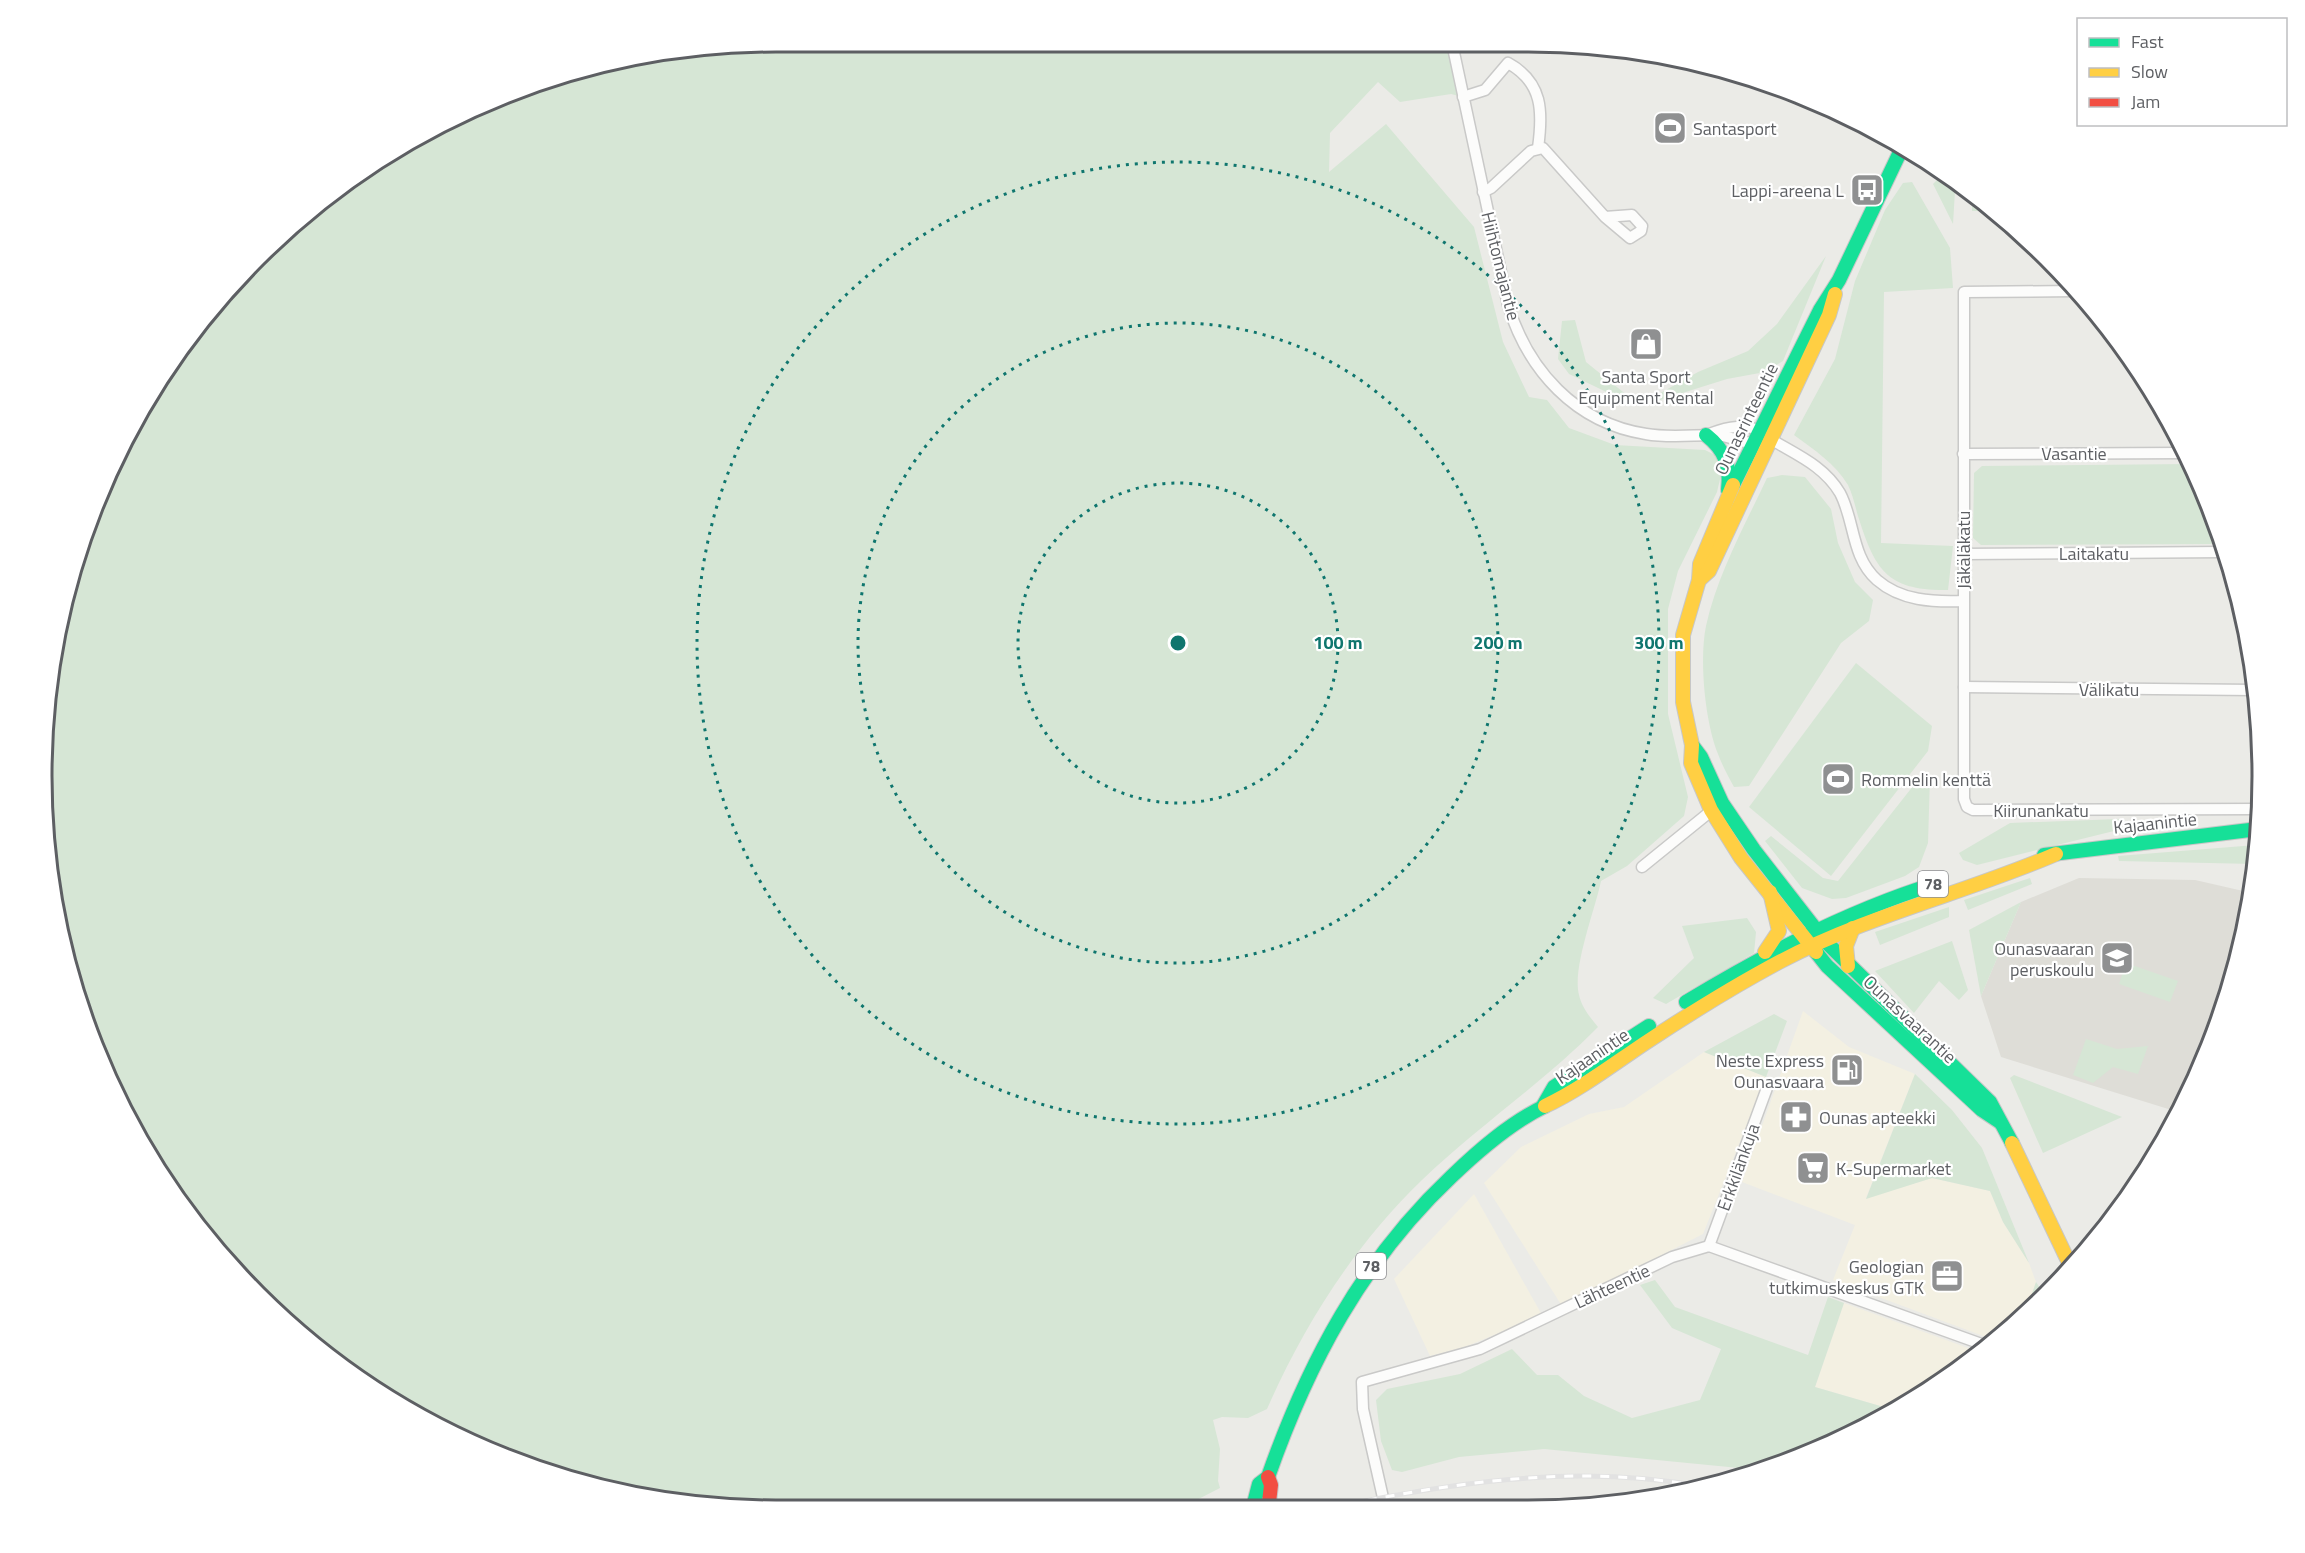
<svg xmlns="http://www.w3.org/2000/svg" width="2305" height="1553" font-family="'Titillium Web',sans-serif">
<rect width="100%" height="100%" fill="#ebebe7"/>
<g fill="#f3f0e2">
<polygon points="1803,1011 1849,1047 1915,1074 1866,1198 1932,1178 1990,1191 2003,1222 2029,1263 2036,1282 2025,1314 1994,1340 1833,1280 1855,1225 1742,1182"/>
<polygon points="1704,1052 1766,1077 1703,1234 1562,1306 1484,1183 1521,1147 1589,1114 1624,1107"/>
<polygon points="1474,1194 1542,1315 1465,1347 1430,1356 1394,1279"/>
<polygon points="1844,1303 1979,1352 1937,1387 1894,1410 1815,1387"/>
</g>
<polygon fill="#deddd7" points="2079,878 2195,880 2252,893 2249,919 2207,1057 2178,1112 2001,1057 1981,996 2021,902"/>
<g fill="#d6e6d5">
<path d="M1452 43 1463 97 1451 94 1400 102 1378 82 1330 133 1329 172 1386 124 1474 227 1503 342 1529 397 1547 400 1569 428 1615 445 1705 450 1719 457 1721 475 1717 492 1678 571 1668 609V714L1688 797 1684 816 1627 866 1601 881C1595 910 1572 968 1579 995 1582 1008 1590 1017 1598 1027 1543 1083 1478 1126 1422 1180 1354 1246 1305 1323 1267 1409L1248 1418 1222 1417 1213 1420 1220 1449 1218 1481 1220 1488 1175 1511H777L634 1497 451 1435 368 1387 257 1296 140 1143 81 1013 56 920 44 728 56 633 98 496 194 329 257 257 368 166 541 81 680 48Z"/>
<polygon points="1937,180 1949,184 1955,191 1953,224 1933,184"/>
<path d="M1912 182 1950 248 1953 288 1884 292 1881 543 1953 546 1948 590C1887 591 1875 570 1858 516 1855 506 1853 495 1848 485 1835 463 1814 450 1794 435L1835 359 1855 281 1885 210 1903 183Z"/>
<polygon points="1972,192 1975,194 1996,211 1972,211"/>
<polygon points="1826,256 1783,361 1765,372 1727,379 1660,400 1638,402 1621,399 1569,374 1558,359 1562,321 1575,320 1586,362 1628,396 1655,396 1698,372 1748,351 1777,324"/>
<polygon points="2190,464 2207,495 2222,544 1981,545 1973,538 1974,473 1982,466"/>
<path d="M1782 475 1805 477 1831 509 1838 543 1855 582 1873 600 1869 621 1841 643 1749 786 1734 787C1728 776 1722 765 1718 754 1705 722 1699 660 1706 626 1717 575 1745 525 1767 478Z"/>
<polygon points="1856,663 1932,726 1928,751 1831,876 1749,807"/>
<polygon points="1921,776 1930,777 1928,843 1919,867 1905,876 1846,898 1832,899 1802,888 1765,841 1771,836 1823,878 1838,881"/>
<polygon points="2119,819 2118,830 1977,865 1963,860 1959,853 2010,823"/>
<polygon points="2256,845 2254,864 2119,861 2118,856"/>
<polygon points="2030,878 2032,884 1968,910 1964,900"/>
<polygon points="2021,902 1981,996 1969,930"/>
<polygon points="1949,907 1949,917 1880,945 1875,932"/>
<polygon points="1747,918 1756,932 1754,953 1666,1004 1653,998 1694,958 1682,926"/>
<polygon points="1952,941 1968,990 1959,1000 1939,981 1914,1013 1875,971"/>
<polygon points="2126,963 2178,981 2170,1002 2119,984"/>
<polygon points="1774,1014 1787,1021 1766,1077 1704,1052"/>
<polygon points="2086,1039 2117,1049 2148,1046 2138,1074 2113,1067 2093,1083 2073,1075"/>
<polygon points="1915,1074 1952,1110 1982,1148 2029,1263 2003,1222 1990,1191 1932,1178 1866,1199"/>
<polygon points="2014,1075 2122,1117 2043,1153 2010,1078"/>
<polygon points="1655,1280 1675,1307 1808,1355 1828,1297 1844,1303 1815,1387 1894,1410 1810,1455 1753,1472 1739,1468 1544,1449 1459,1457 1402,1472 1392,1470 1381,1441 1376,1400 1387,1389 1460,1374 1512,1349 1537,1375 1558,1375 1584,1396 1632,1418 1700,1400 1721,1349 1672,1328 1640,1285"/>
<polygon points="2036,1282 2046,1297 2025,1314"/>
<polygon points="1592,1499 1641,1500 1529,1511 1440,1511 1532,1501"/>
</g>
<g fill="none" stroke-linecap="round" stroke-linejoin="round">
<defs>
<g id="street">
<path d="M1452 43 1508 305C1528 370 1575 423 1646 434 1668 438 1692 435 1715 435 1729 435 1745 445 1759 443"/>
<path d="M1463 97 1485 90 1508 63C1543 82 1543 112 1538 148"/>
<polyline points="1483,192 1491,188 1531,151 1543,148 1605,217 1630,238 1641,231 1642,226 1632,215 1605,217"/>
<polyline points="2076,291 1964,292 1964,799 1967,807 1973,810 2260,809"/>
<path d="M1712 433C1727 427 1747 423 1761 432 1765 434 1768 438 1772 440 1797 455 1824 466 1840 493 1855 521 1851 557 1877 580 1901 601 1933 602 1963 601"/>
<polyline points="1963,454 2185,453"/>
<polyline points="1963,554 2224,552"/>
<polyline points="1964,687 2254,690"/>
<polyline points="1642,867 1716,807"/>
<polyline points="1709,1246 1767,1088"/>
<polyline points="1386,1511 1363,1409 1362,1382 1480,1349 1672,1257 1709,1246 1987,1346"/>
</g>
<g id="fast">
<path d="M1706 435C1725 450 1731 466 1728 490"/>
<polyline points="1733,485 1820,310 1839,280 1902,148"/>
<polyline points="1692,745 1701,757 1722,803 1754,850 1824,940 1990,1102 2012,1143"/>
<polyline points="2044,855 2258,829"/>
<polyline points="1816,952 1827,966 1982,1110 2000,1122"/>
<path d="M1686 1002C1760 957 1836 917 1919 889"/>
<polyline points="1543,1106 1554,1087 1649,1026"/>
<path d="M1252 1511 1259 1484 1268 1477C1308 1363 1362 1261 1451 1177 1479 1150 1510 1123 1545 1106"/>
</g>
<g id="slow">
<polyline points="1733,485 1700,564 1699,580 1683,635 1683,702 1692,745 1691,763 1711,810 1741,858 1816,952"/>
<polyline points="1699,580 1709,571 1829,315 1835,294"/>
<polyline points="1765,952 1779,931 1770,892"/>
<polyline points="1848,966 1846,946 1853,928"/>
<path d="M1545 1106C1581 1089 1612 1065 1645 1043 1689 1014 1734 986 1781 961 1869 915 1965 893 2056 854"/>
<polyline points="2012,1143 2071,1267"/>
</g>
<polyline id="jam" points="1268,1477 1271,1485 1268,1511"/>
</defs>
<use href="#street" stroke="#c9c9c8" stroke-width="13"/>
<use href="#fast" stroke="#c7c7c7" stroke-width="16"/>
<use href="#slow" stroke="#c7c7c7" stroke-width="16"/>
<use href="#jam" stroke="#c7c7c7" stroke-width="16"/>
<use href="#street" stroke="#fcfcfb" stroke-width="10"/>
<use href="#fast" stroke="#16e098" stroke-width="14"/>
<use href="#slow" stroke="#ffcf43" stroke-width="14"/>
<use href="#jam" stroke="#f24e42" stroke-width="14"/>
<defs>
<path id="rail" d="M1315 1511C1443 1484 1574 1462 1704 1487"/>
</defs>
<use href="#rail" stroke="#e2e2e2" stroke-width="5"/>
<use href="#rail" stroke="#fff" stroke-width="3" stroke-dasharray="9" stroke-linecap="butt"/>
</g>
<g fill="none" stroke="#0f766e" stroke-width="3" stroke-dasharray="3 6">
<circle cx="1178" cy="643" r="160"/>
<circle cx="1178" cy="643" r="320"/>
<circle cx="1178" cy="643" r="481"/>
</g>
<defs>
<symbol id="stadium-square" viewBox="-11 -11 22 22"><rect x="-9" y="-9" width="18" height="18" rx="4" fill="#8f9091" stroke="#fff"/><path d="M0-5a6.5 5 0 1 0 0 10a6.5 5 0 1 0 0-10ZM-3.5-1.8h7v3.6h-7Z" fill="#fff"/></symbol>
<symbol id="bus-square" viewBox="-11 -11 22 22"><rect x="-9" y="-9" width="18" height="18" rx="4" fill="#8f9091" stroke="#fff"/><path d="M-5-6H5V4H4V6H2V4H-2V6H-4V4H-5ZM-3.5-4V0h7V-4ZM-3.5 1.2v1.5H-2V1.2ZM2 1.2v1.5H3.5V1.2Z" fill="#fff"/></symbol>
<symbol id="shop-square" viewBox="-11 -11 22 22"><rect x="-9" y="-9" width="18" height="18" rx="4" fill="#8f9091" stroke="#fff"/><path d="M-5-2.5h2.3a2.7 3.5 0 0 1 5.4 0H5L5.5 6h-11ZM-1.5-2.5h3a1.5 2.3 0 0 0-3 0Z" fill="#fff"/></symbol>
<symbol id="school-square" viewBox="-11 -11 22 22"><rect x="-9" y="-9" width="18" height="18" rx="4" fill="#8f9091" stroke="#fff"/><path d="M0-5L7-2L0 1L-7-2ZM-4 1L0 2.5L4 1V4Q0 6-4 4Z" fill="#fff"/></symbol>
<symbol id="fuel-square" viewBox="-11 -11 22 22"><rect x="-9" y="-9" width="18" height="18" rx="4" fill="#8f9091" stroke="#fff"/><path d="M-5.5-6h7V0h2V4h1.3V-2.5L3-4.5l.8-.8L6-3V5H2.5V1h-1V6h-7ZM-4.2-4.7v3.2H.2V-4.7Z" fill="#fff"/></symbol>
<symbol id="pharmacy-square" viewBox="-11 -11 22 22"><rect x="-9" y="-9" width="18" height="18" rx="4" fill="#8f9091" stroke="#fff"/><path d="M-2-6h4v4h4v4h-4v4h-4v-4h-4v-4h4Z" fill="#fff"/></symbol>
<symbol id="supermarket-square" viewBox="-11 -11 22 22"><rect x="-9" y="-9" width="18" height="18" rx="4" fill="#8f9091" stroke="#fff"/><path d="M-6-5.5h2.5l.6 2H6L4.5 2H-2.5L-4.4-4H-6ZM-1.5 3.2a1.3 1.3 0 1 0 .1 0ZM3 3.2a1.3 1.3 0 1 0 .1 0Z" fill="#fff"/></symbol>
<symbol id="office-square" viewBox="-11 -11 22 22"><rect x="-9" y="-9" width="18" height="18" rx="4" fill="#8f9091" stroke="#fff"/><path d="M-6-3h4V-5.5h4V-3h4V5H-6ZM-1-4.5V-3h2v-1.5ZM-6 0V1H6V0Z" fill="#fff"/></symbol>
</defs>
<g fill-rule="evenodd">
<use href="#stadium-square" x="1651" y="109" width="38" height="38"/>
<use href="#bus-square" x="1848" y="171" width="38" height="38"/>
<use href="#shop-square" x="1627" y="325" width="38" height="38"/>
<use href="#stadium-square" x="1819" y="760" width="38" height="38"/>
<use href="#school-square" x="2098" y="939" width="38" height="38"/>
<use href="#fuel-square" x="1828" y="1051" width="38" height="38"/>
<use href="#pharmacy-square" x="1777" y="1098" width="38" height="38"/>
<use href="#supermarket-square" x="1794" y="1149" width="38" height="38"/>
<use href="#office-square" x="1928" y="1257" width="38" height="38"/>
</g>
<g text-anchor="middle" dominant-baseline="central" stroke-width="4.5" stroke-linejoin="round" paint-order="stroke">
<g fill="#fff" stroke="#8e8f92" stroke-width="1.5">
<rect x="1918" y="871" width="30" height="26" rx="4.5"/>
<rect x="1356" y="1253" width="30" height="26" rx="4.5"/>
</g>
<g font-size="16" font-weight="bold" fill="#5d5f63">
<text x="1933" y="884">78</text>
<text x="1371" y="1266">78</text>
</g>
<g font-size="18" fill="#5d5f63" stroke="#fff" text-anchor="start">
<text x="1693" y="128">Santasport</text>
<text x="1844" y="190" text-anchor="end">Lappi-areena L</text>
<text x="1646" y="376" text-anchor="middle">Santa Sport<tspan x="1646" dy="21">Equipment Rental</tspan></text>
<text x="1861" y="779">Rommelin kenttä</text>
<text x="2094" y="948" text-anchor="end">Ounasvaaran<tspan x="2094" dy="21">peruskoulu</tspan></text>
<text x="1824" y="1060" text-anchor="end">Neste Express<tspan x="1824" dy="21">Ounasvaara</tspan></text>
<text x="1819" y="1117">Ounas apteekki</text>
<text x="1836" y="1168">K-Supermarket</text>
<text x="1924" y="1266" text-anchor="end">Geologian<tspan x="1924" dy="21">tutkimuskeskus GTK</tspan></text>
</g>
<g font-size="18" fill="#5d5f63" stroke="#fff">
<text transform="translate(1501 266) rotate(76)">Hiihtomajantie</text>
<text transform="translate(1746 419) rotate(-64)">Ounasrinteentie</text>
<text x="2074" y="453">Vasantie</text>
<text transform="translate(1963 550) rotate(-90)">Jäkäläkatu</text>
<text x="2094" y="553">Laitakatu</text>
<text x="2109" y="689">Välikatu</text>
<text x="2041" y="810">Kiirunankatu</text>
<text transform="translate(2155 823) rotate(-6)">Kajaanintie</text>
<text transform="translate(1910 1019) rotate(43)">Ounasvaarantie</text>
<text transform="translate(1592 1056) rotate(-34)">Kajaanintie</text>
<text transform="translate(1738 1167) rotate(-70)">Erkkilänkuja</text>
<text transform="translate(1612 1286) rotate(-25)">Lähteentie</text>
</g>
</g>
<path d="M0 0H2305V1553H0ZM776 52H1528A724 724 0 0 1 2252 776V776A724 724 0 0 1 1528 1500H776A724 724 0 0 1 52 776V776A724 724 0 0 1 776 52Z" fill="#fff" fill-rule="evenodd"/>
<path fill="none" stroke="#5d5f63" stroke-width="3" d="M776 52H1528A724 724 0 0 1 2252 776V776A724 724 0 0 1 1528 1500H776A724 724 0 0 1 52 776V776A724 724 0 0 1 776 52Z"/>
<circle cx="1178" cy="643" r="9" fill="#0f766e" stroke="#fff" stroke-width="3"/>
<g font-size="18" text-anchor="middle" font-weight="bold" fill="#0f766e" stroke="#fff" stroke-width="4.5" stroke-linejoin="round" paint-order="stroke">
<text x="1338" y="649">100 m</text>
<text x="1498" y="649">200 m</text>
<text x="1659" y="649">300 m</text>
</g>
<rect x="2077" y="18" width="210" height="108" fill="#ffffff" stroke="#bebfc1" stroke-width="1.5"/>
<rect x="2089" y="38" width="30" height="9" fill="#16e098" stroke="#bebfc1" stroke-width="1.5"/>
<text x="2131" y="48" font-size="18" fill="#5d5f63">Fast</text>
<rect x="2089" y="68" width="30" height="9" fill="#ffcf43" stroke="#bebfc1" stroke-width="1.5"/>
<text x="2131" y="78" font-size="18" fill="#5d5f63">Slow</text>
<rect x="2089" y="98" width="30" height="9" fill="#f24e42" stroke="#bebfc1" stroke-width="1.5"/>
<text x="2131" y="108" font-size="18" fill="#5d5f63">Jam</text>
</svg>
